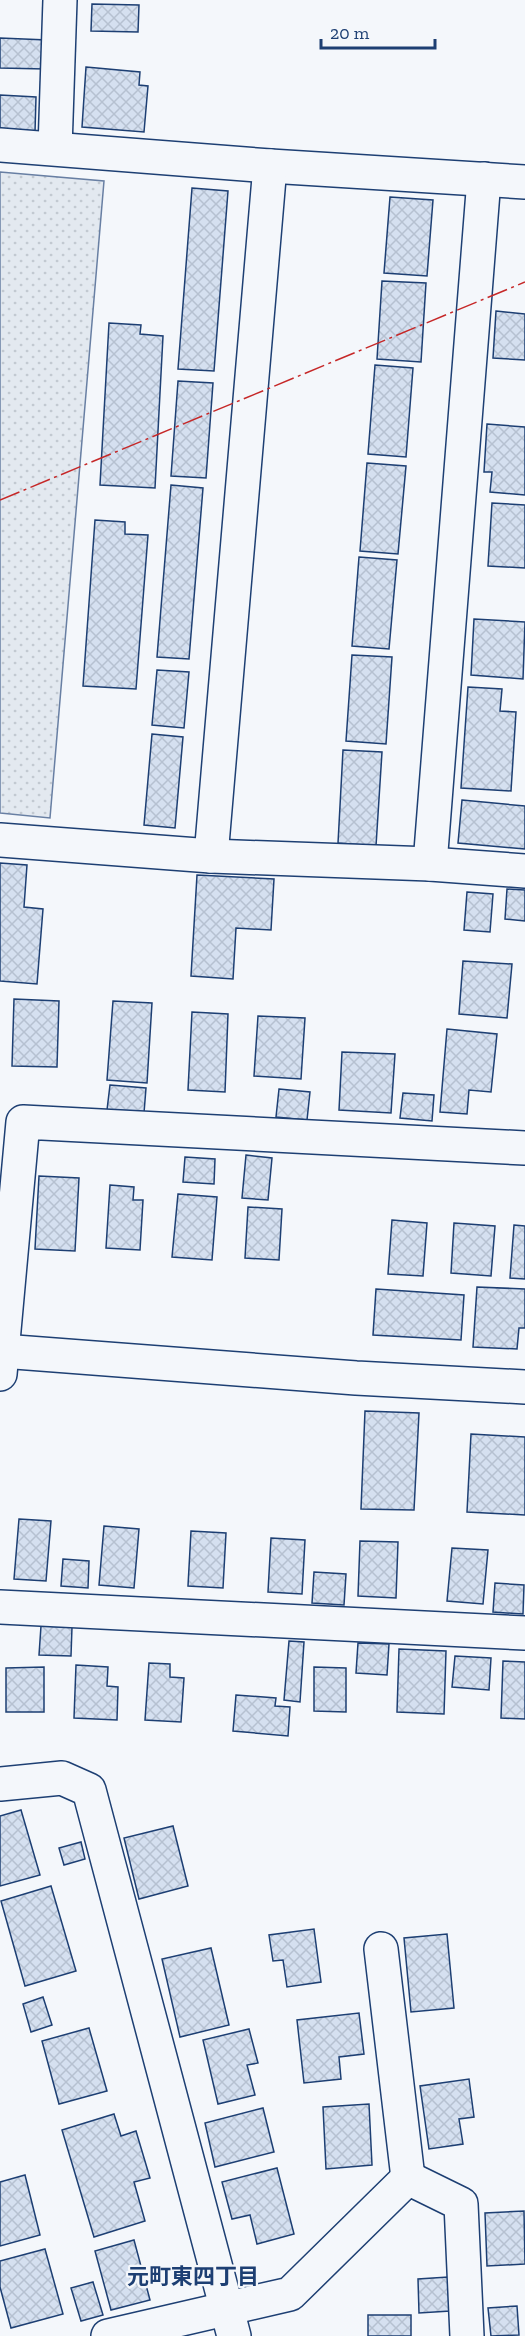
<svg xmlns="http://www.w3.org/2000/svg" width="525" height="2336" font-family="'Zilla Slab','Noto Sans JP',serif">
<defs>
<pattern id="grass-dots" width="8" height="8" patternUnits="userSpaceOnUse" patternTransform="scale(1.5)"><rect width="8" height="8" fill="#e3e9f0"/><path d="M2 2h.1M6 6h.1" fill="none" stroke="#c2c9d1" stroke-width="1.8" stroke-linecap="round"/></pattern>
<pattern id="building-cross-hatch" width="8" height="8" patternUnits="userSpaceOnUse" patternTransform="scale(1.5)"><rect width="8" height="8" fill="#d5e0f0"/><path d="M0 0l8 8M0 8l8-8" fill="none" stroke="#b6c1d1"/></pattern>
</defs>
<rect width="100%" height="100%" fill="#f4f7fb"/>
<polygon fill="url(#grass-dots)" stroke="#687fa3" stroke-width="1.5" points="0,172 104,181 50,818 0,813"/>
<g fill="url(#building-cross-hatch)" stroke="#1d3f73" stroke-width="1.5">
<polygon points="92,4 139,5 138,32 91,31"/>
<polygon points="0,38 47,40 45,69 0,68"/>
<polygon points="86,67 140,72 139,85 148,86 144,132 82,127"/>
<polygon points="0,95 36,97 35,132 0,130"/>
<polygon points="192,188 228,191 214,371 178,369"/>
<polygon points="390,197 433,200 427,276 384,273"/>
<polygon points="382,281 426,283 421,362 377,359"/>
<polygon points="496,311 525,314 525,360 493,358"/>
<polygon points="109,323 141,325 140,334 163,336 155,488 100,485"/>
<polygon points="375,365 413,368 406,457 368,454"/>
<polygon points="178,381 213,383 206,478 171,476"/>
<polygon points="487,424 525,427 525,495 490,492 492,472 484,472"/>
<polygon points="367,463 406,466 398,554 360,551"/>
<polygon points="171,485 203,488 189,659 157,657"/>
<polygon points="492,503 525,505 525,568 488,566"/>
<polygon points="95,520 125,522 125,534 148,535 136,689 83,686"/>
<polygon points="359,557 397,560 389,649 352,646"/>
<polygon points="474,619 525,622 523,679 471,675"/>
<polygon points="352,655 392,657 386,744 346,741"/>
<polygon points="157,670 189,672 184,728 152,725"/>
<polygon points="468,687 502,689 500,711 516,712 511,791 461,788"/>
<polygon points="152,734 183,737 175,828 144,825"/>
<polygon points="343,750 382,752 376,846 338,843"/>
<polygon points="462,800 525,806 525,849 458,843"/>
<polygon points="0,863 27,865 24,907 43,909 37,984 0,981"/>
<polygon points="197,875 274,879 271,930 236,928 233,979 191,976"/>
<polygon points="507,889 525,890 525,921 505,919"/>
<polygon points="467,892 493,894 490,932 464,930"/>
<polygon points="463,961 512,964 507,1018 459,1014"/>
<polygon points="14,999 59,1001 57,1067 12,1066"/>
<polygon points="113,1001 152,1003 147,1083 107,1080"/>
<polygon points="192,1012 228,1014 225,1092 188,1090"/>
<polygon points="258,1016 305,1018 301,1079 254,1076"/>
<polygon points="447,1029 497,1034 491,1092 469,1090 467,1114 440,1112"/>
<polygon points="342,1052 395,1054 391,1113 339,1110"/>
<polygon points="110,1085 146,1088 144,1113 107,1110"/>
<polygon points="279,1089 310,1092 307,1120 276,1117"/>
<polygon points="403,1093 434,1095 432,1121 400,1118"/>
<polygon points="246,1155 272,1158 268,1200 242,1198"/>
<polygon points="185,1157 215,1159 214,1184 183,1182"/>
<polygon points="39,1176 79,1178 75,1251 35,1249"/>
<polygon points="110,1185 134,1187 133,1200 143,1200 140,1250 106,1248"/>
<polygon points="178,1194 217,1197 212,1260 172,1257"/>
<polygon points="248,1207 282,1209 279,1260 245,1258"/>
<polygon points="392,1220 427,1223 423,1276 388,1274"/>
<polygon points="454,1223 495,1226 491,1276 451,1273"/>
<polygon points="514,1225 525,1226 525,1279 510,1278"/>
<polygon points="477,1287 525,1289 525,1328 519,1328 517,1349 473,1347"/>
<polygon points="376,1289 464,1295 461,1340 373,1335"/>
<polygon points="365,1411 419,1413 414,1510 361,1509"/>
<polygon points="471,1434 525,1437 525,1515 467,1512"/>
<polygon points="19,1519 51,1521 46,1581 14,1579"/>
<polygon points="104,1526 139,1529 134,1588 99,1585"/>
<polygon points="191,1531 226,1533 223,1588 188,1586"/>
<polygon points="271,1538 305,1540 302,1594 268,1592"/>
<polygon points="360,1541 398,1542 396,1598 358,1596"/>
<polygon points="452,1548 488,1550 483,1604 447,1601"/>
<polygon points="63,1559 89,1561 88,1588 61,1586"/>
<polygon points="314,1572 346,1574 344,1605 312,1603"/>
<polygon points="495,1583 524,1585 523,1614 493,1612"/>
<polygon points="41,1626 72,1627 71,1656 39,1655"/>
<polygon points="289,1641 304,1642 300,1702 284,1700"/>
<polygon points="358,1643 389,1644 387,1675 356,1673"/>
<polygon points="399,1649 446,1651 444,1714 397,1712"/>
<polygon points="455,1656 491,1658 489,1690 452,1687"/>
<polygon points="503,1661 525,1662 525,1719 501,1718"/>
<polygon points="149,1663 170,1664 170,1677 184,1678 181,1722 145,1720"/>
<polygon points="76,1665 108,1667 107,1686 118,1687 117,1720 74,1718"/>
<polygon points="44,1667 44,1712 6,1712 6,1668"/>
<polygon points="314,1667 346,1668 346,1712 314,1711"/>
<polygon points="236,1695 276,1698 275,1706 290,1707 288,1736 233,1731"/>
<polygon points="21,1810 40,1875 0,1886 0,1816"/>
<polygon points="173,1826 188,1886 139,1899 124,1838"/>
<polygon points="81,1842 85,1859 64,1865 59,1848"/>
<polygon points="51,1886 76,1971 25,1986 1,1901"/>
<polygon points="314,1929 321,1982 287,1987 283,1960 273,1961 269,1935"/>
<polygon points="447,1934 454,2008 411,2012 404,1938"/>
<polygon points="211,1948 229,2025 180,2037 162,1959"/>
<polygon points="43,1997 52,2025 31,2032 23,2004"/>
<polygon points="359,2013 364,2054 339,2057 341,2079 304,2083 297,2020"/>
<polygon points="89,2028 107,2091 59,2104 42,2041"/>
<polygon points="249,2029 258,2063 247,2065 255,2095 218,2104 203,2040"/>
<polygon points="469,2079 474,2117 459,2119 463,2144 429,2149 420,2086"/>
<polygon points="369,2104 372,2165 326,2169 323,2107"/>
<polygon points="263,2108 274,2152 215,2167 205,2123"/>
<polygon points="114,2114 121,2136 136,2131 150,2178 134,2182 145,2221 94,2237 62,2130"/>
<polygon points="277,2168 294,2234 257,2244 250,2215 232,2219 222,2182"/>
<polygon points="25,2175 40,2235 0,2246 0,2182"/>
<polygon points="524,2211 525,2264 487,2266 485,2213"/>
<polygon points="134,2240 150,2300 111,2310 95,2251"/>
<polygon points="45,2249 63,2314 11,2328 0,2287 0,2261"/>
<polygon points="448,2277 450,2311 419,2313 418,2279"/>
<polygon points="93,2282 103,2315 81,2321 71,2288"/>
<polygon points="517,2306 519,2335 491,2336 488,2308"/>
<rect x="368" y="2315" width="43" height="21"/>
</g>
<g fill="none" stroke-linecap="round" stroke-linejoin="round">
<defs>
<g id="street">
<polyline points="0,145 270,166 525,182"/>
<polyline points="55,148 60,0"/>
<polyline points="0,840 211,856 430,864 525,871"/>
<polyline points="211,856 270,166"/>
<polyline points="430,864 484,179"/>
<polyline points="2,1351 356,1378 525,1387"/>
<polyline points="0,1374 23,1122 525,1148"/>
<polyline points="0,1607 525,1633"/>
<polyline points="0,1784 62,1778 89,1790 234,2336"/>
<polyline points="381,1949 408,2178"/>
<polyline points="108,2336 290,2294 408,2178 461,2204 467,2336"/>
</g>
</defs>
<use href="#street" stroke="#1d3f73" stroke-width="36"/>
<use href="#street" stroke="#f4f7fb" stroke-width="33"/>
<polyline stroke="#c62828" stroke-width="1.5" stroke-dasharray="21 4.5 3 4.5" stroke-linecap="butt" points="0,500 525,282"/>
</g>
<g text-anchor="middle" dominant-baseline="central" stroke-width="4.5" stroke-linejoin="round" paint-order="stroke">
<g font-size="22" font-weight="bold" fill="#1d3f73" stroke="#f4f7fb">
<text x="193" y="2276">元町東四丁目</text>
</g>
</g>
<path d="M321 39v9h114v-9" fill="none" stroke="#1d3f73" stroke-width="3"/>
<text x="330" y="39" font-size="18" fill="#1d3f73" stroke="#f4f7fb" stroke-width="4.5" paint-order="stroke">20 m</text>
</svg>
